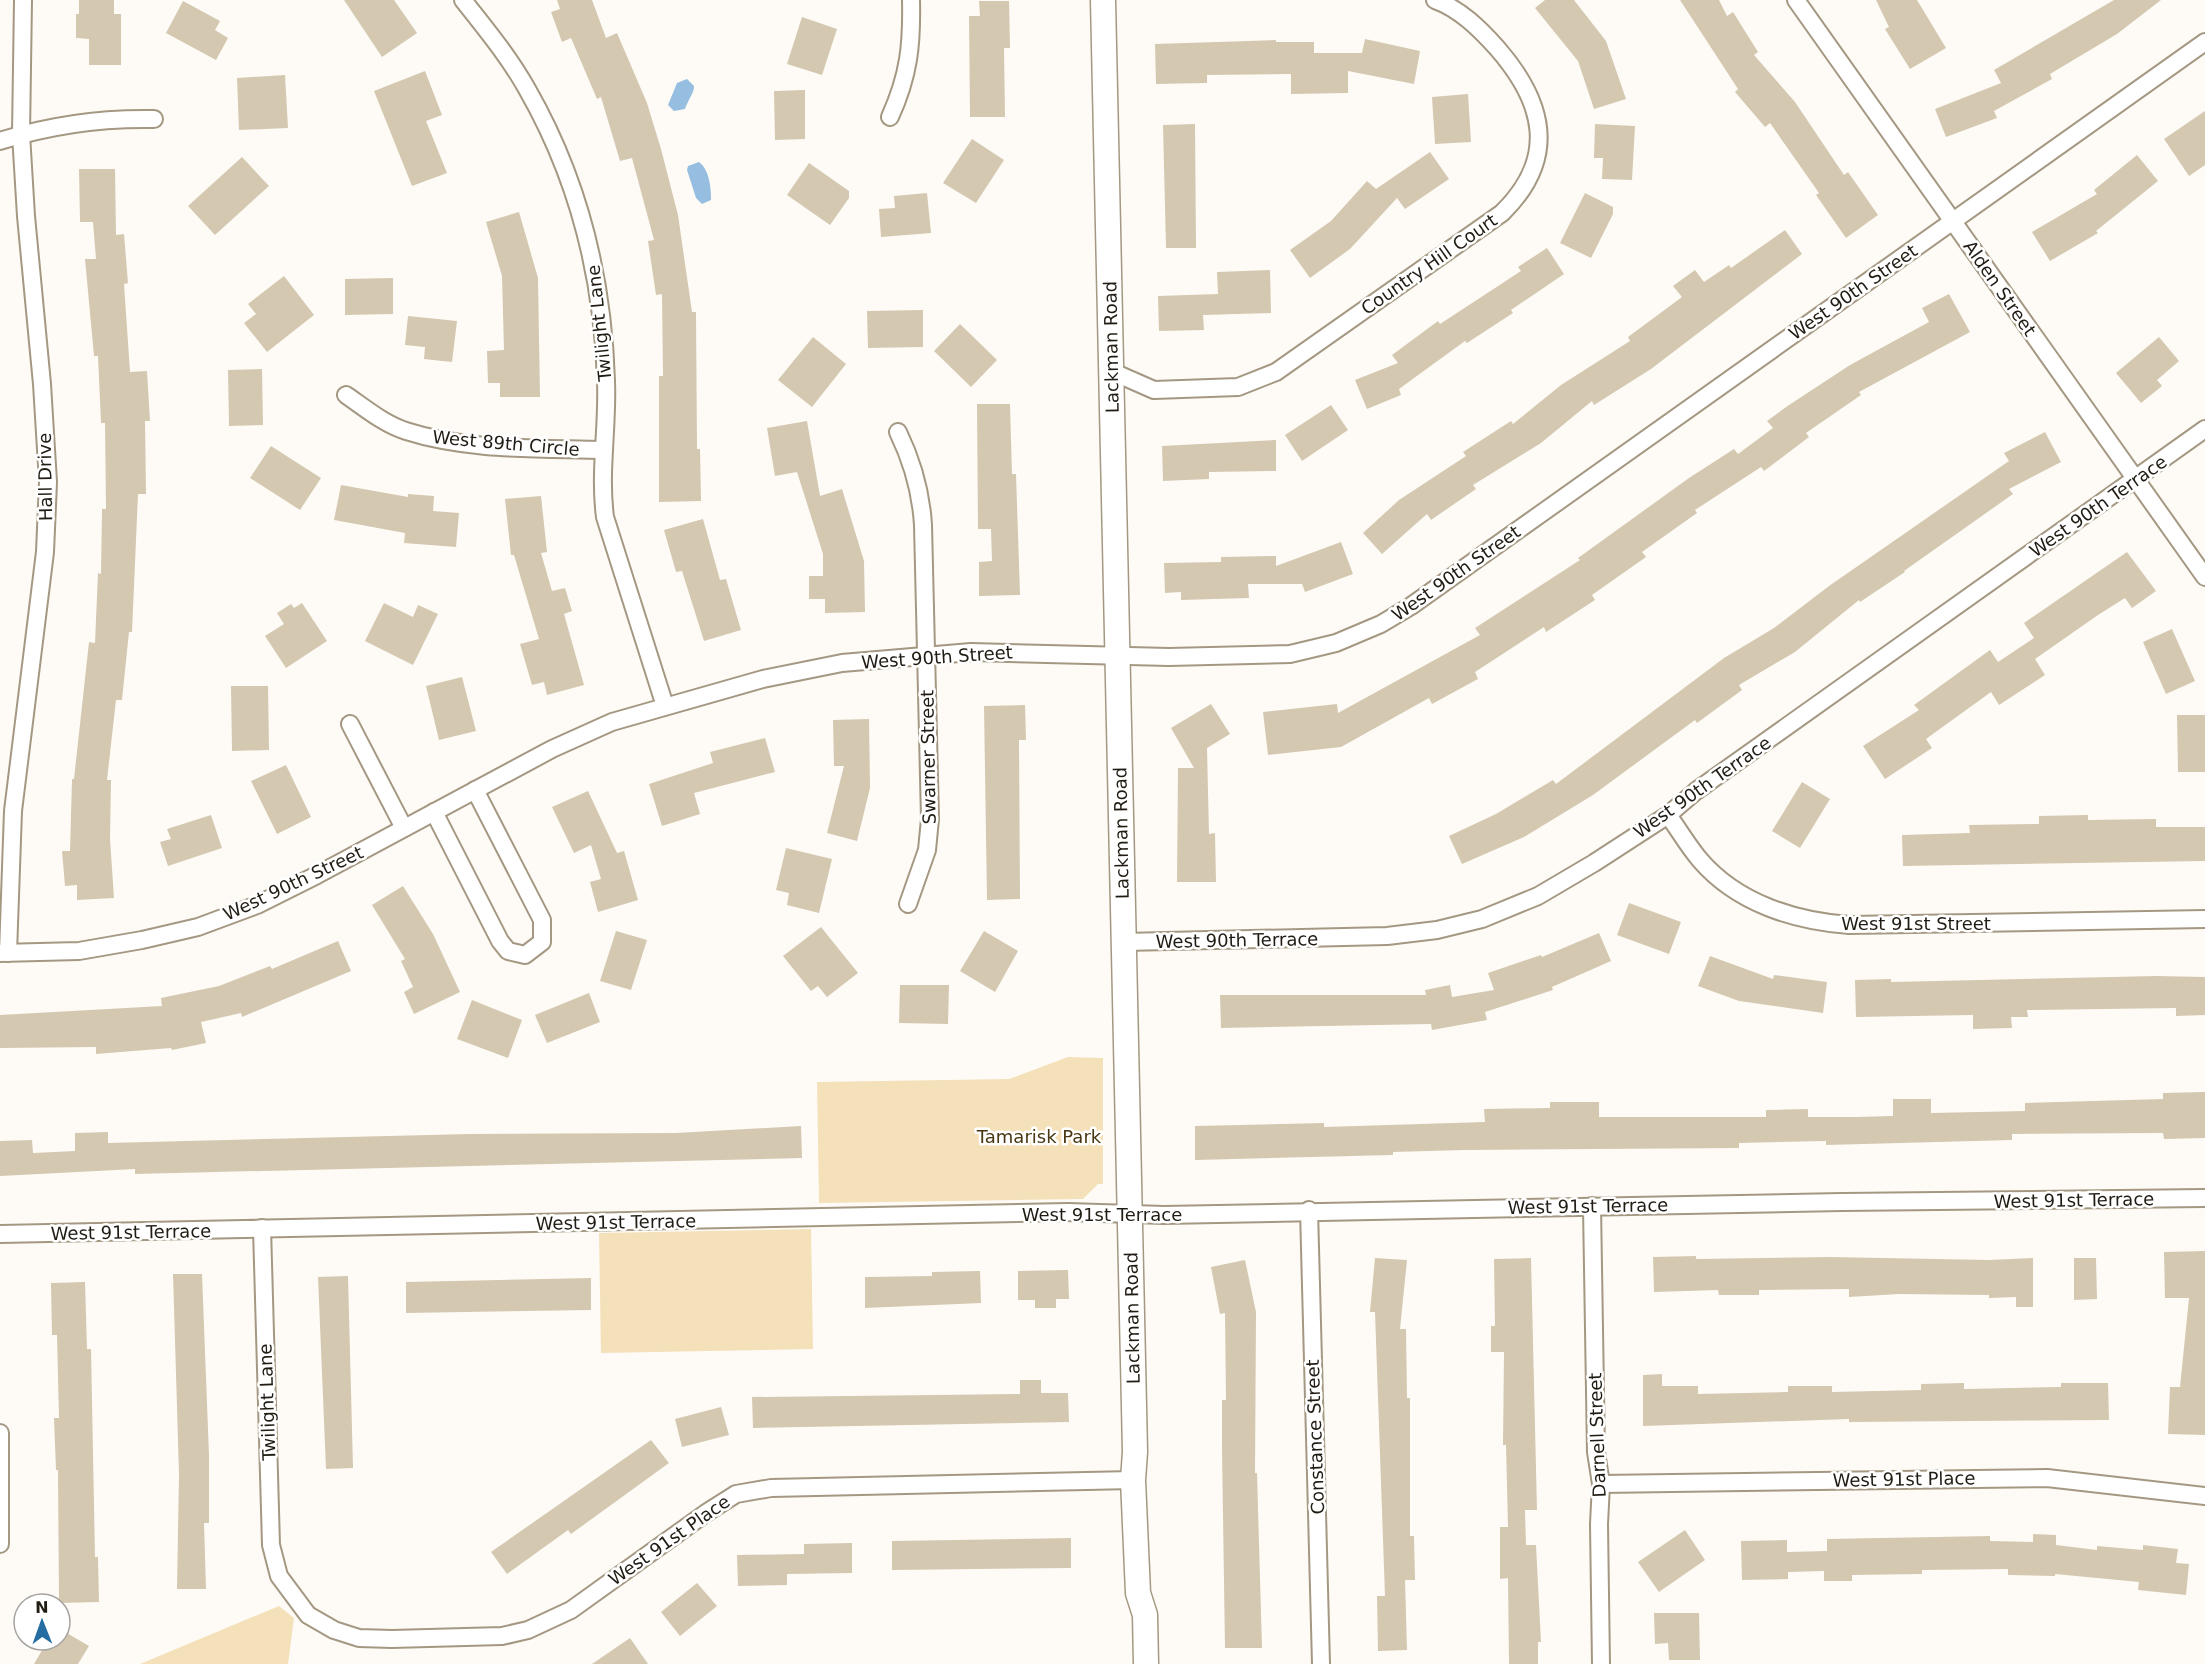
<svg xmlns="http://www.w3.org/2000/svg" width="2205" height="1664" font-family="'DejaVu Sans',sans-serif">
<rect width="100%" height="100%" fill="#fefbf6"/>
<g fill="#f4e1ba">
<polygon points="1068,1057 1103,1058 1103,1184 1098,1184 1083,1199 819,1203 817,1082 1009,1079"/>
<polygon points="811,1229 813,1349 601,1353 599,1233"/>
<polygon points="279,1606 294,1618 288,1664 140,1664"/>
</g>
<g fill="#95bee0">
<path d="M687 79 694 86C695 91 687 102 685 109L674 111 668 105 677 83Z"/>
<path d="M699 162C710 170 711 190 711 200L702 204 696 198 687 170 688 166Z"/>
</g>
<g fill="#d4c8b0">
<polygon points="79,0 114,0 114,14 121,14 121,65 89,65 89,39 76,38 76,14 79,14"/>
<polygon points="344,0 394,0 417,33 382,57"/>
<polygon points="557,0 592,0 606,38 617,33 647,103 661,149 678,215 692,312 696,312 697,449 700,449 701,501 659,502 659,376 663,376 662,294 656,295 648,241 654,240 632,158 620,161 601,97 597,99 571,38 562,42 551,12 560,9"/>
<polygon points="1545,0 1574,0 1606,41 1626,99 1594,109 1578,61 1535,8"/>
<polygon points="1680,0 1719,0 1727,16 1733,12 1758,52 1754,55 1795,102 1844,175 1848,172 1878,215 1846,238 1816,195 1819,193 1770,123 1765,127 1735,92 1738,89"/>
<polygon points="1876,0 1917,0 1946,48 1910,69 1885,29 1889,27"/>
<polygon points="2114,0 2161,0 2117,34 2050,74 2052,79 1994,111 1997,118 1946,137 1935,109 2001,83 1994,70"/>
<polygon points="183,1 220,21 215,30 228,38 216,60 166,33"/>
<polygon points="979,1 1009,1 1010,48 1004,48 1005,117 970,117 969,16 980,16"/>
<polygon points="802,17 837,29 822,75 787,64"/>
<polygon points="1365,39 1420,51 1414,84 1348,71 1348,93 1291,94 1291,74 1207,75 1207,83 1156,84 1155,44 1276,40 1276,42 1314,42 1314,53 1362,53"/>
<polygon points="425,71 442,115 426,121 447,173 412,186 374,91"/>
<polygon points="285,75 288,128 239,130 237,78"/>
<polygon points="805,90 805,139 775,140 774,91"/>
<polygon points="1468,94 1471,142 1435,144 1432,97"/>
<polygon points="2205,111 2205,165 2189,176 2164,139"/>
<polygon points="1195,124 1196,248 1166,248 1163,125"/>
<polygon points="1595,124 1635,126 1632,180 1602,179 1603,158 1594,158"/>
<polygon points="972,139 1004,160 976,203 943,183"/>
<polygon points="1430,152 1449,179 1405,209 1397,198 1350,249 1310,278 1290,250 1331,221 1367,181 1376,189"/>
<polygon points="2137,155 2158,181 2096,231 2098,233 2050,261 2032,232 2097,194 2094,190"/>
<polygon points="242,157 269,186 215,235 188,206"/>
<polygon points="809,163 849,191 849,198 830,225 787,195"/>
<polygon points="79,169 115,169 116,235 124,234 128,283 124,284 130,372 147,371 150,421 145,421 146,494 138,494 132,632 129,632 122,700 116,700 107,780 111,780 110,839 114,898 77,900 77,885 65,886 62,851 70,851 72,779 74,779 89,642 95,643 98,573 101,574 102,509 106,509 105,423 101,423 98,356 94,356 85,259 96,259 93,222 80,222"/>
<polygon points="927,193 931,233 881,237 879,209 895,208 894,196"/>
<polygon points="1585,193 1613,207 1613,214 1591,258 1560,243"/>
<polygon points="519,212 538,278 540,397 500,397 500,383 488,383 487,351 504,350 502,276 486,222"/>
<polygon points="1785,230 1802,254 1651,369 1594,405 1592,401 1541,443 1473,485 1476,489 1431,520 1427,514 1382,554 1363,533 1399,500 1466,456 1463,452 1511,421 1513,424 1561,385 1630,341 1628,337 1682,297 1673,286 1695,270 1704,282 1729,265 1731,268"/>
<polygon points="1547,248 1564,274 1511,310 1513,313 1467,343 1465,341 1399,389 1401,395 1367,409 1355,380 1398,363 1392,355 1438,321 1440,324 1521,271 1518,267"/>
<polygon points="1270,270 1271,313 1203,315 1204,330 1159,331 1158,296 1218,294 1217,272"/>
<polygon points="284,276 314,315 267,352 244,323 256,314 248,304"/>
<polygon points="393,278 393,314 345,315 345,279"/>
<polygon points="1949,294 1970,332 1859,392 1861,395 1806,433 1809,437 1764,471 1761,467 1695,510 1697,513 1642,552 1646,557 1592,595 1595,600 1546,632 1544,627 1475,672 1478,679 1432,704 1429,698 1341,747 1268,755 1263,712 1337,704 1338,713 1480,635 1475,628 1580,560 1578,558 1689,478 1734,449 1738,454 1773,428 1767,421 1786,407 1850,365 1929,322 1922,308"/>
<polygon points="923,310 923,347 868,348 867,311"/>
<polygon points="408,316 457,321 452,362 424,359 425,347 405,345"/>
<polygon points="960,324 997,360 971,387 934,351"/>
<polygon points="813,337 846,364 812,407 778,380"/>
<polygon points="2159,337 2179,361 2157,380 2162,386 2141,403 2116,373"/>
<polygon points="262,369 263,425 229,426 228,370"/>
<polygon points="977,404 1010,404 1012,474 1016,474 1020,595 979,596 979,562 992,561 991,529 978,529"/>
<polygon points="1331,405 1348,430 1302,461 1285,435"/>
<polygon points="807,421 820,496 842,489 864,561 865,612 825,613 825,599 809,599 809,576 823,576 823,554 797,472 775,476 767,428"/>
<polygon points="2045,432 2061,462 2009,489 2013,494 1904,571 1905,572 1860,602 1859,600 1795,652 1739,685 1742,690 1697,723 1695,720 1593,795 1524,837 1462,864 1449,836 1496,814 1553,780 1556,784 1724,658 1774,628 1829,586 2009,461 2004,453"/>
<polygon points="1276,440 1276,471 1209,472 1209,479 1163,481 1162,446"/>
<polygon points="271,446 321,478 300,510 250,478"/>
<polygon points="341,485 408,497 408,494 434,496 433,511 459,513 456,547 404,543 405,533 334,520"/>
<polygon points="541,496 547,552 541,553 552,591 565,588 572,611 564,614 584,685 547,695 544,682 532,685 520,644 539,639 514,555 511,555 505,499"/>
<polygon points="703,519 720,580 726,579 741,630 704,641 682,571 676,572 664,530"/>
<polygon points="1341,542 1353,574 1305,592 1302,584 1248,584 1249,598 1181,600 1181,592 1165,593 1164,563 1221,562 1221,557 1276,556 1276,566"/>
<polygon points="2127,552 2156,591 2132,608 2125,598 2098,615 2035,659 2045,675 1999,705 1991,692 1926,739 1932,748 1885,779 1863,746 1919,710 1914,705 1990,650 1998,662 2034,638 2024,623"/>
<polygon points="302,603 327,641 286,668 265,636 284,624 277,613 291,604 294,608"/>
<polygon points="384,603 413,617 418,605 438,614 413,665 365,641"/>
<polygon points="2172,629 2195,681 2166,694 2143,642"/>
<polygon points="462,677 476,731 439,740 426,686"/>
<polygon points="231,686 268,686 269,750 232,751"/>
<polygon points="1211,704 1230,734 1207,748 1209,834 1215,833 1216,882 1177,882 1178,768 1194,768 1171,728"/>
<polygon points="1025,705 1026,740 1019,740 1020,899 987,900 984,706"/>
<polygon points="2177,715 2205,715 2205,772 2178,772"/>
<polygon points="869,719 870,788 857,841 827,833 844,766 834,766 833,720"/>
<polygon points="765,738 775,772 694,793 700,814 662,826 649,784 713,763 710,752"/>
<polygon points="286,765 311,817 277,834 251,781"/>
<polygon points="1802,782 1830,799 1800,848 1772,831"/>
<polygon points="588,791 617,853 624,851 638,900 598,912 590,882 601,879 591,845 574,853 552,807"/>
<polygon points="211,815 222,848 168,866 160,842 171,839 167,829"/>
<polygon points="2088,815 2088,820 2156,819 2156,827 2205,827 2205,861 1903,866 1902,835 1970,833 1969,825 2039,824 2039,816"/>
<polygon points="786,848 832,859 819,913 787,905 789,893 776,890"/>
<polygon points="403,886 433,934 460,992 414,1014 404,992 413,987 401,961 405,959 372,905"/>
<polygon points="1629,903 1681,922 1669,954 1617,935"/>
<polygon points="821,927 858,973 827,997 818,986 811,991 783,956"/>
<polygon points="616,931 647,940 631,990 600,981"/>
<polygon points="984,931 1018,951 995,992 960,971"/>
<polygon points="1599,933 1611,961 1552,987 1553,990 1485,1012 1487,1020 1432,1030 1431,1024 1221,1028 1220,995 1426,995 1425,990 1450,985 1452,997 1494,990 1488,973 1541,955 1542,957"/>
<polygon points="338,941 351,971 242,1017 241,1013 201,1022 206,1043 172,1050 171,1048 96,1054 96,1047 0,1048 0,1015 162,1006 161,998 219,986 270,966 272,969"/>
<polygon points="1710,956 1773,979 1774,975 1827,982 1823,1013 1739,1001 1698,986"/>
<polygon points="2157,976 2205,977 2205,1015 2176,1016 2176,1008 2027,1010 2028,1017 2011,1017 2012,1028 1973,1029 1973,1015 1856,1017 1855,980 1891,979 1891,982"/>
<polygon points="900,985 949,985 948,1024 899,1023"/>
<polygon points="589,993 600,1022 547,1043 535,1015"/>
<polygon points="472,1000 522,1020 508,1058 457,1039"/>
<polygon points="2205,1092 2205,1138 2164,1139 2163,1133 2012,1134 2012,1140 1826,1145 1826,1141 1739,1143 1739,1148 1464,1150 1393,1152 1393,1155 1195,1160 1195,1126 1324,1123 1324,1127 1485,1122 1484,1109 1550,1108 1550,1102 1599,1102 1599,1117 1766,1117 1766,1110 1808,1109 1808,1117 1856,1117 1893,1116 1893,1099 1931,1099 1931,1113 2025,1111 2025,1103 2163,1099 2163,1093"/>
<polygon points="801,1126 802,1158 135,1174 135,1169 0,1176 0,1141 32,1140 33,1153 75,1151 75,1133 108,1132 108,1143 470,1134 676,1133"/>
<polygon points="2205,1251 2205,1435 2168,1434 2170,1387 2180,1387 2189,1298 2165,1298 2164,1252"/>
<polygon points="1696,1256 1696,1259 1830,1257 1989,1260 2033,1258 2033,1307 2016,1307 2016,1297 1989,1298 1989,1295 1899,1294 1849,1297 1849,1289 1759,1290 1759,1295 1719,1295 1718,1290 1654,1292 1653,1257"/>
<polygon points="1375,1258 1407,1260 1400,1329 1406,1329 1407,1398 1410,1398 1410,1536 1414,1536 1415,1580 1405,1580 1407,1650 1378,1651 1377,1596 1385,1596 1375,1312 1370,1312"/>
<polygon points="1531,1258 1537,1510 1525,1510 1526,1545 1536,1545 1541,1642 1538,1642 1538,1664 1509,1664 1508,1578 1500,1579 1500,1527 1508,1527 1506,1445 1503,1445 1504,1352 1491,1352 1491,1326 1495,1326 1494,1259"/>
<polygon points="2074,1258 2096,1258 2097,1299 2074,1300"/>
<polygon points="1245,1260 1256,1312 1255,1473 1257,1473 1262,1648 1225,1648 1222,1449 1222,1400 1226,1400 1225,1313 1220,1314 1211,1267"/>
<polygon points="1068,1270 1069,1299 1056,1299 1056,1308 1035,1308 1035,1300 1018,1300 1018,1271"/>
<polygon points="980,1271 981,1303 865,1308 865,1277 932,1276 932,1272"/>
<polygon points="173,1274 202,1274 209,1455 209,1523 204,1523 206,1589 177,1589 179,1474"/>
<polygon points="348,1276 353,1468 326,1469 318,1277"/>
<polygon points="591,1278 591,1310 406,1313 406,1282"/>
<polygon points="85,1282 87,1349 91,1349 95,1557 98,1557 99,1602 59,1603 58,1470 56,1470 54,1418 59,1418 57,1335 52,1335 51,1283"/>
<polygon points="1662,1374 1662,1386 1698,1386 1698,1394 1788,1392 1788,1386 1832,1386 1832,1392 1921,1390 1921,1384 1964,1383 1964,1389 2061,1387 2061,1383 2108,1383 2109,1420 1849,1422 1849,1419 1643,1426 1643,1375"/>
<polygon points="1020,1380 1041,1380 1041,1393 1068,1393 1069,1422 753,1428 752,1397 1020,1394"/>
<polygon points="721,1407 729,1435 682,1447 675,1419"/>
<polygon points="651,1440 669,1463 571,1534 568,1530 507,1574 491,1552"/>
<polygon points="1685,1530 1705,1560 1659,1592 1638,1562"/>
<polygon points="2033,1534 2056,1535 2056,1545 2097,1550 2097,1546 2143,1550 2143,1545 2178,1549 2176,1563 2189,1564 2186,1595 2138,1590 2139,1582 2055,1574 2055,1576 2008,1575 2008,1569 1922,1570 1922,1574 1852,1575 1852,1581 1824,1581 1824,1571 1788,1572 1788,1579 1742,1580 1741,1541 1787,1540 1787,1552 1827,1551 1827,1539 1990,1536 1990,1541 2033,1542"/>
<polygon points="1071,1538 1071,1568 892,1570 892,1541"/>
<polygon points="852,1543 852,1573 787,1574 787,1585 738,1586 737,1555 804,1554 804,1544"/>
<polygon points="697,1583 717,1606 680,1636 661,1612"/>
<polygon points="1654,1613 1699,1613 1700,1660 1669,1660 1668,1643 1655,1644"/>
<polygon points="60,1629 89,1646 78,1664 34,1664 48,1640 60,1640"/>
<polygon points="630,1638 648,1664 592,1664"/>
</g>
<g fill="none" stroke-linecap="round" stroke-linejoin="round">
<defs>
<g id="minor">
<path d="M463 0C486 29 509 57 527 89 578 178 603 278 606 381 608 426 599 472 605 517L665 706"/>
<polyline points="1796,0 2205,577"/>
<path d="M890 117C909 75 912 45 911 0"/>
<path d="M0 141C50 125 101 118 154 119"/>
<path d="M1113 372 1154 390 1238 387 1276 372 1502 213C1558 158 1545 103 1497 48 1480 29 1460 9 1435 0"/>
<path d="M346 395C365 408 384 424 406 431 468 451 539 448 604 450"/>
<path d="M898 432C913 463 921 491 923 525L930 819 927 850 908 904"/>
<polyline points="350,724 404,828"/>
<polyline points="434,812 500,941 508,951 525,955 542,942 542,920 475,790"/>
<path d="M1668 815C1679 830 1688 846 1700 860 1737 903 1794 921 1849 925L2205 919"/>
<polyline points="1124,942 1387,936 1437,930 1482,919 1538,896 1594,863 1668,815 1696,791 2205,429"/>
<polyline points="0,953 79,951 142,940 198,927 257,905 317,875 552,749 612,722 763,679 842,663 971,652 1169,657 1290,654 1336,643 1381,624 1411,606 2205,42"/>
<polyline points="8,953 13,811 45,552 48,482 42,384 26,216 21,134 23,0"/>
<polyline points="1592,1206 1596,1452 1601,1484 1599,1524 1601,1664"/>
<polyline points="1309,1210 1321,1664"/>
<polyline points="262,1228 271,1545 279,1576 308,1615 334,1630 359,1638 392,1639 502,1636 528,1630 571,1610 706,1513 736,1494 771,1488 1133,1480"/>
<polyline points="0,1234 1068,1212 1164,1215 1842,1202 2205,1198"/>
<polyline points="0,1433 0,1544"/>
<polyline points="1601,1484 2047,1478 2205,1496"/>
</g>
<polyline id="secondary" points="1103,0 1135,1452 1133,1480 1138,1593 1145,1615 1146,1664"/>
</defs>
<use href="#minor" stroke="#a49882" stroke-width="20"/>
<use href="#secondary" stroke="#a49882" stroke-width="27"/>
<use href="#minor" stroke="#fff" stroke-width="16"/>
<use href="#secondary" stroke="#fff" stroke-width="24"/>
</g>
<g text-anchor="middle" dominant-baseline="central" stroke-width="5" stroke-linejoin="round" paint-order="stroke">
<g font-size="18" fill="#201b13" stroke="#fff">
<text transform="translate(1429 264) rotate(-35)">Country Hill Court</text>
<text transform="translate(2000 288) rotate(55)">Alden Street</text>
<text transform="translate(1853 292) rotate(-35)">West 90th Street</text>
<text transform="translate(599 323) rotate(-96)">Twilight Lane</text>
<text transform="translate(1111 347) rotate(-91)">Lackman Road</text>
<text transform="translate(506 443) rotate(5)">West 89th Circle</text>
<text transform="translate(45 477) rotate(-91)">Hall Drive</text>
<text transform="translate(2098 506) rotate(-35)">West 90th Terrace</text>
<text transform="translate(1456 573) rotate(-35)">West 90th Street</text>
<text transform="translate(937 657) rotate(-4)">West 90th Street</text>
<text transform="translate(928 757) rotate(-91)">Swarner Street</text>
<text transform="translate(1702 787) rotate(-35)">West 90th Terrace</text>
<text transform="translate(1121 833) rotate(-91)">Lackman Road</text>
<text transform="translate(293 883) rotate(-25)">West 90th Street</text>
<text x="1916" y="923">West 91st Street</text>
<text transform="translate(1237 940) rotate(-1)">West 90th Terrace</text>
<text transform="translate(2074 1200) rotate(-1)">West 91st Terrace</text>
<text transform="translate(1588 1206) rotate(-1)">West 91st Terrace</text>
<text x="1102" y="1214">West 91st Terrace</text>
<text transform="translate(616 1222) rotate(-1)">West 91st Terrace</text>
<text transform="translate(131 1232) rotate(-1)">West 91st Terrace</text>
<text transform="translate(1132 1318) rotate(-91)">Lackman Road</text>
<text transform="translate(267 1402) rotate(-92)">Twilight Lane</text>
<text transform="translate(1597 1435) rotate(-92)">Darnell Street</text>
<text transform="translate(1315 1437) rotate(-92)">Constance Street</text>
<text transform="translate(1904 1479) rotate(-1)">West 91st Place</text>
<text transform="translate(669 1540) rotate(-35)">West 91st Place</text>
</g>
<g font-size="18" fill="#483712" stroke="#fff">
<text x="1039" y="1136">Tamarisk Park</text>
</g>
</g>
<g transform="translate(42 1622) rotate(359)"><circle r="28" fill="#ffffff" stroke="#a6a4a1" stroke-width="1.5"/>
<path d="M0-4.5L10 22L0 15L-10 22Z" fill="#256da1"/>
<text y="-9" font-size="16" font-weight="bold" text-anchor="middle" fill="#201b13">N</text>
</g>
</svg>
